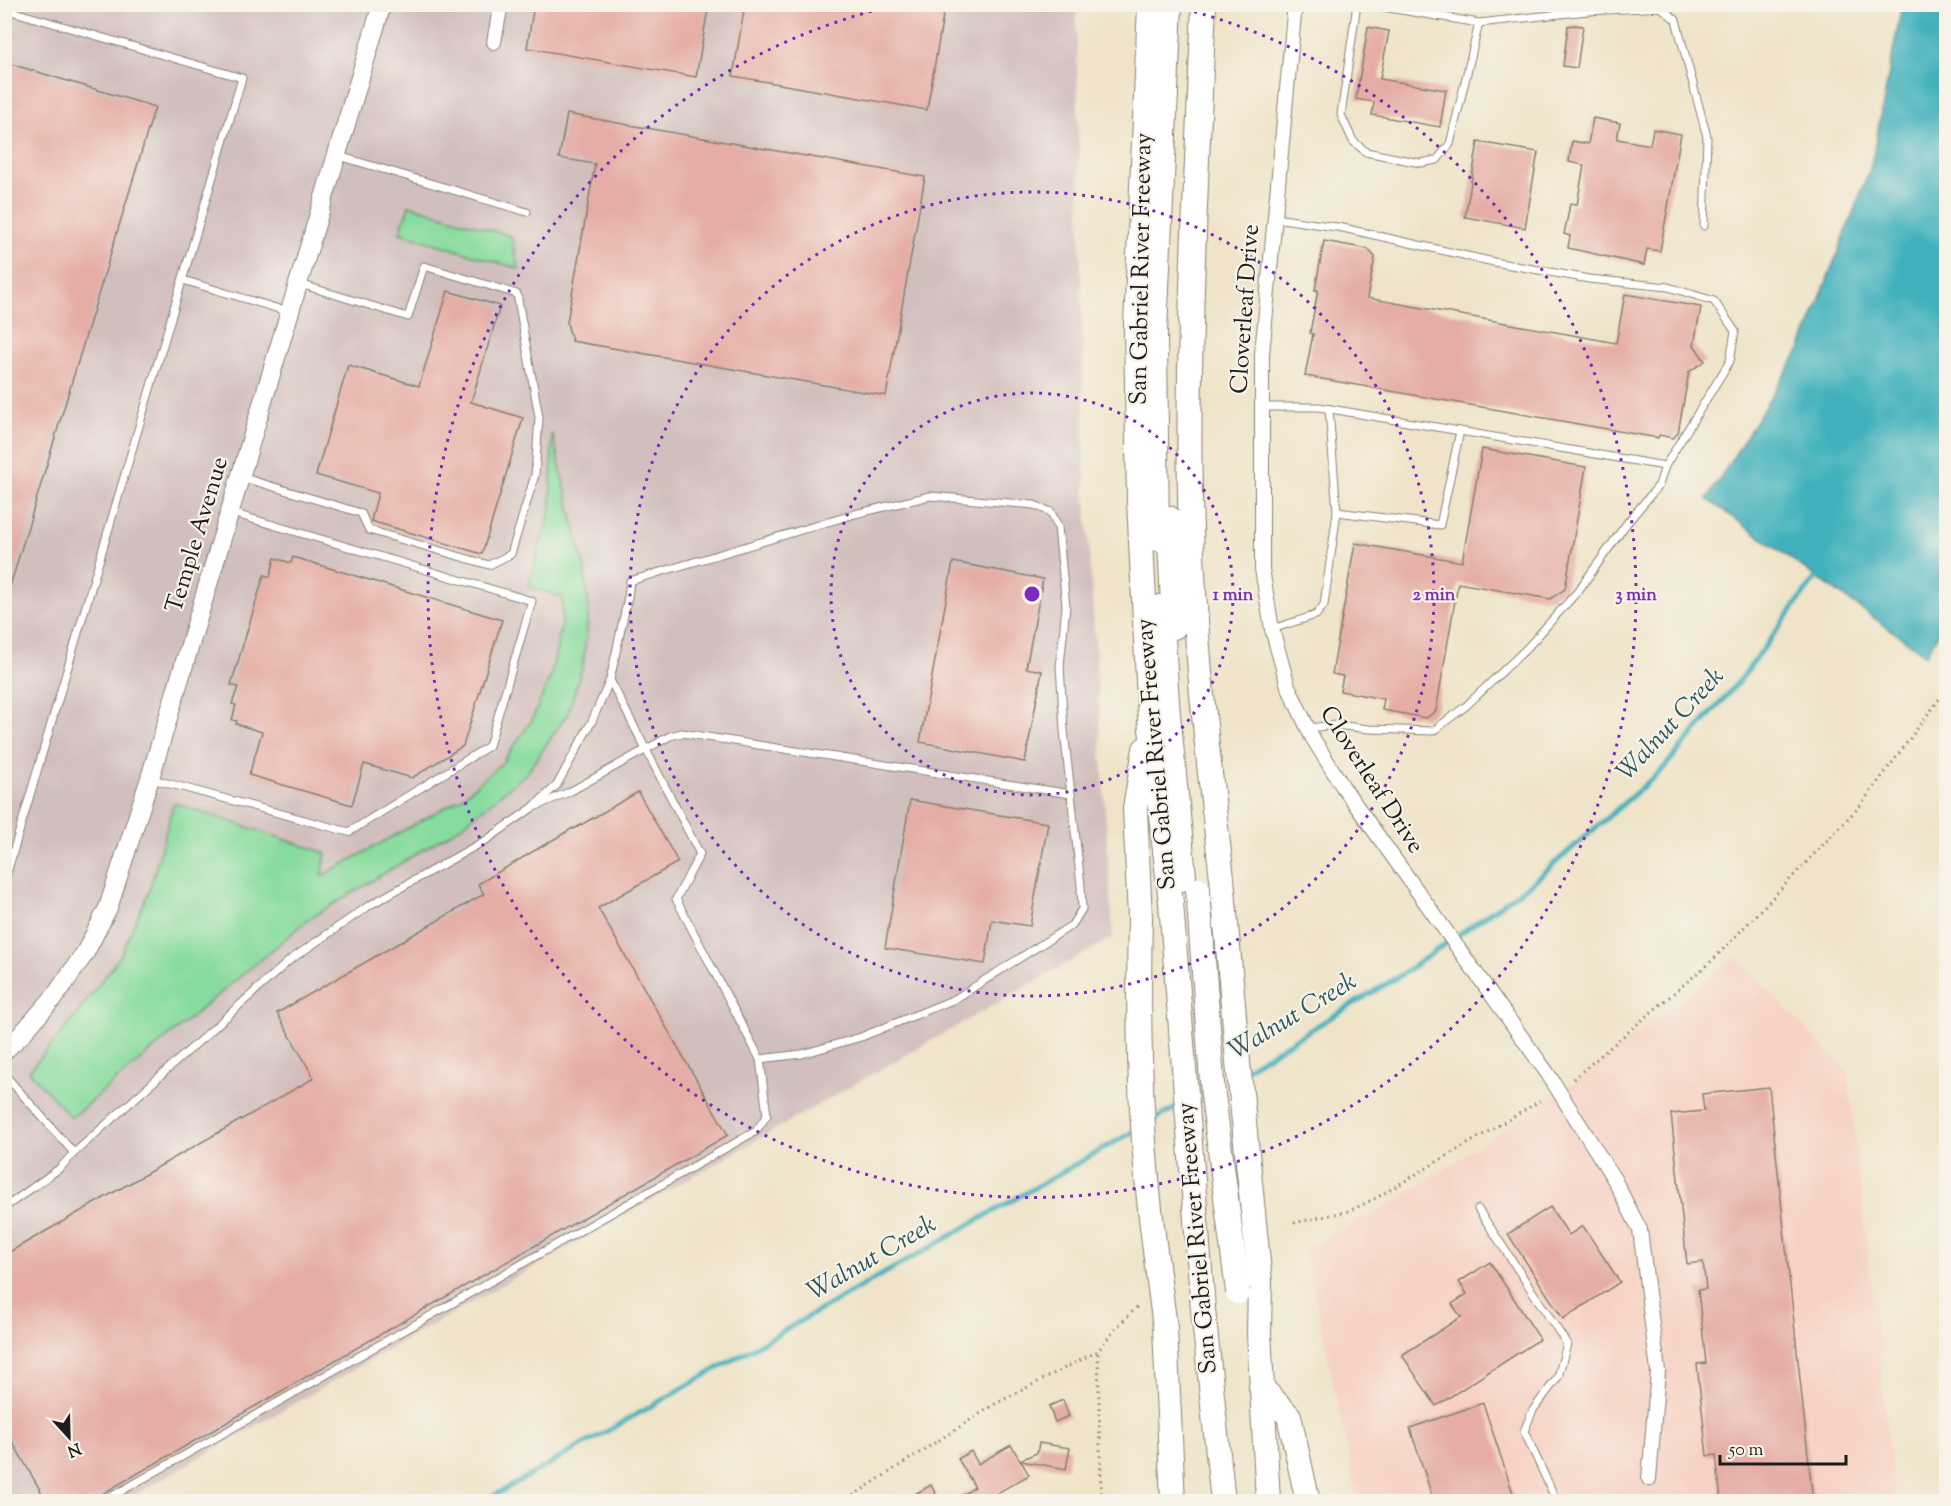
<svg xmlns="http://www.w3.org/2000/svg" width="1951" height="1506" font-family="'Sorts Mill Goudy',serif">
<rect width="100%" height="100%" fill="#f7f3e8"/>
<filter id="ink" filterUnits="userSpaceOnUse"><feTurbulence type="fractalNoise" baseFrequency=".0167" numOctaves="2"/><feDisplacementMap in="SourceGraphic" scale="12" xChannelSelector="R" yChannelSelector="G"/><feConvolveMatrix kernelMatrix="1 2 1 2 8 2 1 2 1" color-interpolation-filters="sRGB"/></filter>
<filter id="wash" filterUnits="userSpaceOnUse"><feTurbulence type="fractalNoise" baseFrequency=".008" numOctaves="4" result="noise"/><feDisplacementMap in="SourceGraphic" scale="24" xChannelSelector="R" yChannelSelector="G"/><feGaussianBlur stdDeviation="1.35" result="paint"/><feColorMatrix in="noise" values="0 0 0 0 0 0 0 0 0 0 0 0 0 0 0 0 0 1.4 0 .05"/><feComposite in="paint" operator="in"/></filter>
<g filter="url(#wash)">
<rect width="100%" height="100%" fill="#efe4c9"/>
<polygon fill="#f6d2c4" points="1736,957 1848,1072 1895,1501 1358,1501 1305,1249 1399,1199 1575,1082"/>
<polygon fill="#d1bfbe" points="5,5 1076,5 1085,481 1113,937 123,1501 5,1502"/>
<g fill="#86db9e" stroke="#517c5d" stroke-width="1.5">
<polygon points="409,205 511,236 519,269 400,233"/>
<polygon points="552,433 584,566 589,609 583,665 568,713 527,773 459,828 309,919 71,1118 29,1071 70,1023 120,956 149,891 174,803 326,853 322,876 460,799 502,763 532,720 551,675 562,623 562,597 528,587 551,508"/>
</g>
<polygon fill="#41b1bc" stroke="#2e666c" stroke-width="1.5" points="1902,5 1946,5 1946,620 1926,655 1707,499 1800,350 1871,166"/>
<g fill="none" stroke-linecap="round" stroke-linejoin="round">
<g stroke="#41b1bc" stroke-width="5">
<polyline points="1244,1070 1401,975 1532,883 1661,771 1741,679 1819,573"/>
<polyline points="1150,1122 1181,1105"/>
<polyline points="483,1502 1136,1130"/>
</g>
</g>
<g id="blocks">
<g fill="#e5ada5">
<polygon points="534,4 709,4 696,77 527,48"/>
<polygon points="745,4 945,4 927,110 733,76"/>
<polygon points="1574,25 1583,26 1577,68 1563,66 1568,26"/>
<polygon points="1368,27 1389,31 1380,79 1446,90 1440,127 1372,115 1374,102 1356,99"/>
<polygon points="4,62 155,107 8,593 4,593"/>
<polygon points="567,114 925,177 886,396 572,341 567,323 595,164 559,158"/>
<polygon points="1593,118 1620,123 1617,139 1650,145 1653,129 1681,134 1660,251 1647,249 1644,265 1568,248 1570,236 1564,234 1567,220 1570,204 1577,205 1584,165 1569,162 1572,141 1588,144"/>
<polygon points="1478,142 1538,152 1525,228 1465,217"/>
<polygon points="1324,241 1368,249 1375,257 1367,298 1616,343 1625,294 1701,307 1694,345 1705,361 1689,372 1678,433 1673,438 1659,435 1658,438 1305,376 1313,334 1310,333 1318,290 1315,290"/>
<polygon points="448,291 500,306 471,402 523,418 482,554 371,521 378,493 316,475 348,365 419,386"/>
<polygon points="1482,449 1586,467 1565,589 1550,599 1458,583 1436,711 1426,718 1382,710 1384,699 1340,691 1343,676 1332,674 1355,543 1462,562"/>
<polygon points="293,557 502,620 463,746 412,778 364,764 352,805 249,775 262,732 236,724 237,721 232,720 236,705 232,704 238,687 231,685 264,575 270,577 275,558 291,563"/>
<polygon points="953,562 1043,579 1026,668 1042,671 1025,762 920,742"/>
<polygon points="638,792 678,862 598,908 728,1135 88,1502 47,1502 4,1427 4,1255 314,1078 277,1013 484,894 478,884 573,828 574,829"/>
<polygon points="910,800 1048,823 1030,926 992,920 985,964 885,948"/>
<polygon points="1769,1087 1813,1502 1721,1502 1716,1455 1707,1456 1697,1364 1706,1363 1698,1290 1706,1289 1703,1262 1687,1264 1671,1114 1704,1111 1702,1094"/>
<polygon points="1550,1207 1569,1235 1583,1226 1620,1282 1563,1319 1508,1234"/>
<polygon points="1490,1262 1540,1339 1436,1406 1402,1355 1461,1317 1452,1304 1467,1294 1459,1282"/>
<polygon points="1063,1400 1069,1416 1055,1422 1049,1406"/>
<polygon points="1483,1403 1516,1502 1434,1502 1410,1428"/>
<polygon points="1039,1443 1070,1448 1066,1469 1021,1461 1029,1475 990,1497 992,1502 952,1502 975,1487 958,1459 971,1451 978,1464 1011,1445 1020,1460 1037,1453"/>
<polygon points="931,1485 940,1502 901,1502"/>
</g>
</g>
</g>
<g filter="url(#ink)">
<use href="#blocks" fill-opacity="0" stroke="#868072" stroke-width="1.5"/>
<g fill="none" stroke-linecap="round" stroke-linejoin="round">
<defs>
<g id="lane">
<polyline points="1357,4 1341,115 1353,141 1366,152 1420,163 1437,160 1450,144 1479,23"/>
<polyline points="1365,4 1479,23 1588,11 1661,7 1676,20 1707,137 1704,226"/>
<polyline points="4,9 242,78 4,883"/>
<polyline points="1436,16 1439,4"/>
<polyline points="339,156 527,212"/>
<polyline points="183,280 289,312"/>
<polyline points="1262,407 1319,407 1665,466 1730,361 1735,331 1714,301 1668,287 1589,279 1494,262 1343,228 1275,218"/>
<polyline points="241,477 361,513 369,530 489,565 511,554 535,475 539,417 517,294 424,266 408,317 300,284"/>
<polyline points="1337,512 1440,525 1460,431"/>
<polyline points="1272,629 1316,615 1324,605 1337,512 1329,409"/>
<polyline points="1308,728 1336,725 1369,729 1433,731 1466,706 1527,648 1578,591 1627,523 1659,485 1665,466"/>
<polyline points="152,779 349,832 489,746 532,601 232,513"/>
<polyline points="537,806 571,791 670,736 682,733 1071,794"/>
<polyline points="4,1074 74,1153"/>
<polyline points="4,1208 60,1168 74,1153 290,960 370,905 488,839 532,808 557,785 592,721 610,680 628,597 630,581 855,514 930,496 1034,505 1051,512 1058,527 1066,606 1060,666 1064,730 1081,886 1082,909 1072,925 955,999 861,1037 802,1054 760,1059"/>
<polyline points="1478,1209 1567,1344 1558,1377 1533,1410 1524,1431 1557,1502"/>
<polyline points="102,1502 756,1131 767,1115 760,1059 676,899 700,854 610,680"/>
</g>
<g id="street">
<polyline points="1295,4 1262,354 1262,569 1272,629 1288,686 1312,737 1343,787 1548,1074 1614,1179 1640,1230 1658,1371 1649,1479"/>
<polyline points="494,42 501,4"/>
</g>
<polyline id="secondary" points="4,1051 20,1036 55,996 85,953 108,908 150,778 382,4"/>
<g id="highway">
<polyline points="1150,4 1136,325 1139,501 1150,720 1171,903"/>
<path d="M1204 4C1197 169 1187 334 1190 498 1193 626 1207 752 1222 878"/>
<polyline points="1169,518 1174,627"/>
<polyline points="1157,539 1155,332 1170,4"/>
<polyline points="1161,607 1167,703 1184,876 1182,879"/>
<polyline points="1140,918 1135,808 1145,749"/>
<polyline points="1260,1282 1259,1332 1268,1502"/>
<polyline points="1203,1309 1223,1502"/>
<polyline points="1165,1328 1173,1502"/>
<polyline points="1261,1387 1289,1416 1308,1502"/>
</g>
</defs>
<use href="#lane" stroke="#868072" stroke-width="9"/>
<use href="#street" stroke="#868072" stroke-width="16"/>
<use href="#secondary" stroke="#868072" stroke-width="20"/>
<use href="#highway" stroke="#868072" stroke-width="26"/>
<g stroke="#868072" stroke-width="3" stroke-dasharray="1.5 4.5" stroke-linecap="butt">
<polyline points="1573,1079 1715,958 1860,806 1946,690"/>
<polyline points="1294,1223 1349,1211 1376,1198 1540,1101"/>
<polyline points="843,1502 995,1404 1098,1351 1115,1329 1139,1305"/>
<polyline points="1093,1502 1101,1493 1098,1351"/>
</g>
<use href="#lane" stroke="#fff" stroke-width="7"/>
<use href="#street" stroke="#fff" stroke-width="14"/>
<use href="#secondary" stroke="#fff" stroke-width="18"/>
<use href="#highway" stroke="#fff" stroke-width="24"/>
<defs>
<g id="highway-bridge">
<polyline points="1222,878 1238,1062 1260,1282"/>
<polyline points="1198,890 1213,1095 1238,1292"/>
<polyline points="1171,903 1203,1309"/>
<path d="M1140 918C1138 1005 1139 1092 1147 1178 1151 1228 1159 1278 1165 1328"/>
</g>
</defs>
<use href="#highway-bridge" stroke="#868072" stroke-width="26" stroke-linecap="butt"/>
<use href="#highway-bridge" stroke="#fff" stroke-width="24"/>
</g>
</g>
<g fill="none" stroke="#7b2cbf" stroke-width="3" stroke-dasharray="3 6">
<circle cx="1032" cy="594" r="201"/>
<circle cx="1032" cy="594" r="402"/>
<path d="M1168 5A604 604 0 1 1 896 5"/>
</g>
<g text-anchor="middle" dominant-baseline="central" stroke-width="4.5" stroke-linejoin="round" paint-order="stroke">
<g font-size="24" fill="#1c1c1c" stroke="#f7f3e8">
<text transform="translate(1142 269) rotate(-89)">San Gabriel River Freeway</text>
<text transform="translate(1246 309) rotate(-86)">Cloverleaf Drive</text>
<text transform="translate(198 535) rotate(-73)">Temple Avenue</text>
<text transform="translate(1157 754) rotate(-95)">San Gabriel River Freeway</text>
<text transform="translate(1371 780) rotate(57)">Cloverleaf Drive</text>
<text transform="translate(1198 1238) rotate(-95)">San Gabriel River Freeway</text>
</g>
<g font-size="26" font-style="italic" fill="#2b585c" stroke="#f7f3e8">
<text transform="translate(1671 725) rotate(-47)">Walnut Creek</text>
<text transform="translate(1293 1017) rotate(-31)">Walnut Creek</text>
<text transform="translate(872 1259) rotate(-30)">Walnut Creek</text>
</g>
</g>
<circle cx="1032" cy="594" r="9" fill="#7b2cbf" stroke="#f7f3e8" stroke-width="3"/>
<g font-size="18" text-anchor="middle" font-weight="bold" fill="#7b2cbf" stroke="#f7f3e8" stroke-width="4.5" stroke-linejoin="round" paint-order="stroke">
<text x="1233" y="600">1 min</text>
<text x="1434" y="600">2 min</text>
<text x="1636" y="600">3 min</text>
</g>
<rect width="1951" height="1506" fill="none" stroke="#f7f3e8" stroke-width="24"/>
<g transform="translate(69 1437) rotate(158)" stroke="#f7f3e8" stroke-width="4.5" paint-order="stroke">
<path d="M0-4.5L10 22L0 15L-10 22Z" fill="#1c1c1c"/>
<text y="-9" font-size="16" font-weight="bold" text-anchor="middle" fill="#1c1c1c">N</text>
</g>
<path d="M1720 1455v9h126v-9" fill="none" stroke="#1c1c1c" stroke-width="3"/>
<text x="1729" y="1455" font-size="18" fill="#1c1c1c" stroke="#f7f3e8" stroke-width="4.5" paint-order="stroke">50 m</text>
</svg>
